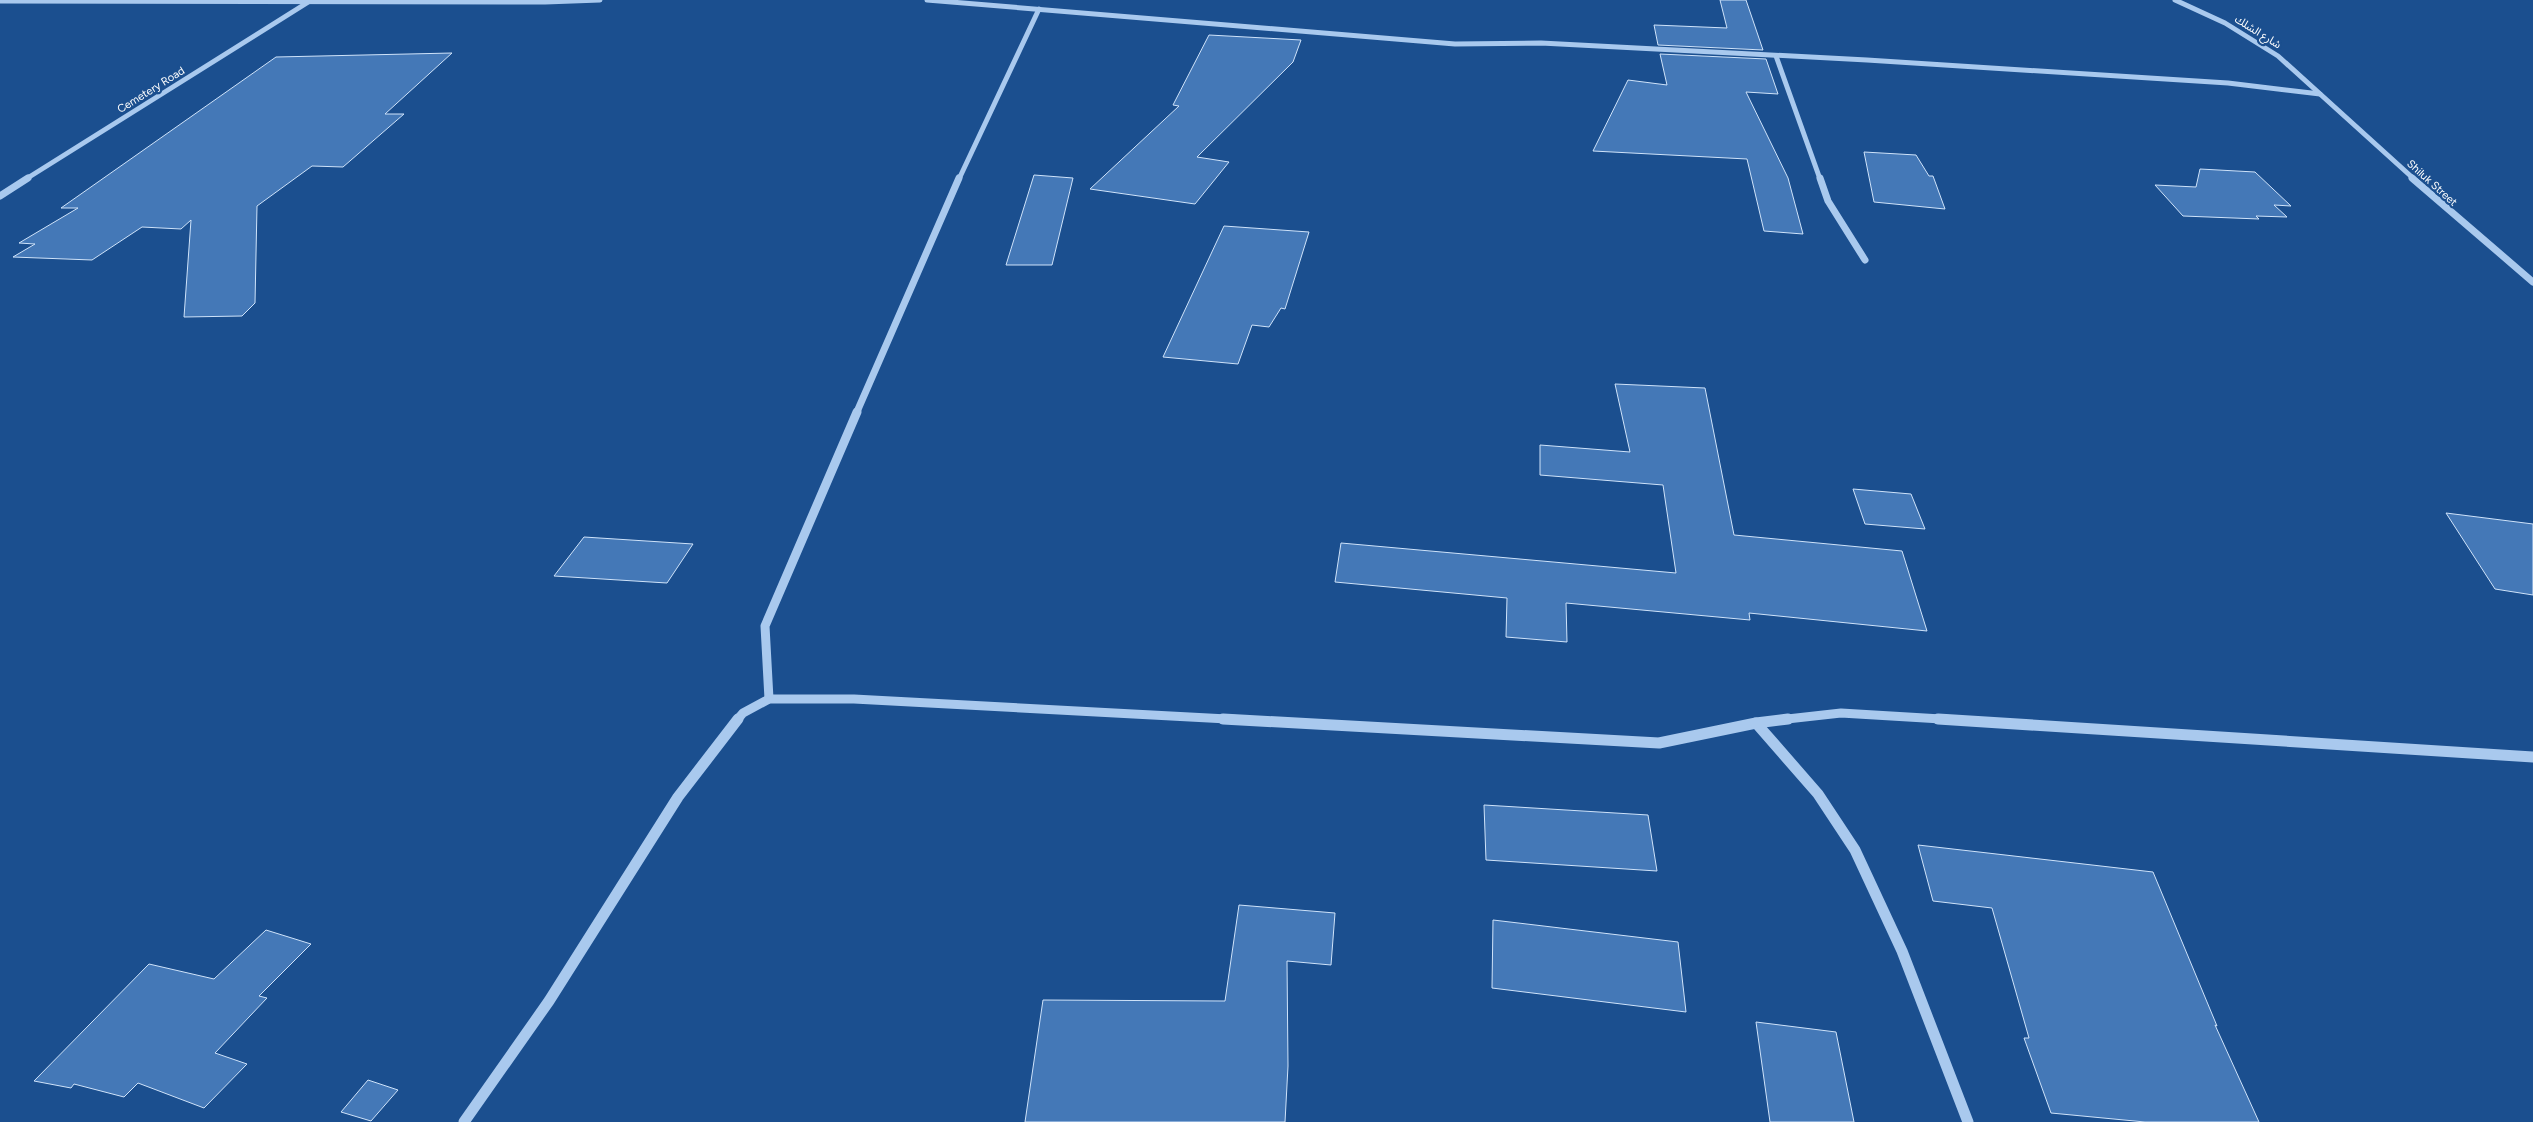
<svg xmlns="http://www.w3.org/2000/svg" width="2533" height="1122" font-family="Figtree,'Noto Sans Arabic',sans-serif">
<rect width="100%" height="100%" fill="#1b4f8f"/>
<g fill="#4478b7" stroke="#cfe3fa">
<polygon points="1720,0 1746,0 1763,50 1658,45 1654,25 1727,28"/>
<polygon points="1209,35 1301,40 1293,62 1197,157 1229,162 1195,204 1090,189 1179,106 1173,105"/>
<polygon points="452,53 385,114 404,114 343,167 312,166 257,206 255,303 242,316 184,317 191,220 181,229 142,227 92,260 13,257 35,244 19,243 78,208 61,208 276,57"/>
<polygon points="1660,54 1766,59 1778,94 1746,92 1788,178 1803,234 1764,231 1747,159 1593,151 1628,80 1667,85"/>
<polygon points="1864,152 1916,155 1929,176 1933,176 1945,209 1874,202"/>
<polygon points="2200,169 2255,172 2291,206 2274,205 2287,217 2256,216 2259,219 2183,216 2155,185 2196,187"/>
<polygon points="1034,175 1073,178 1052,265 1006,265"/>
<polygon points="1224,226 1309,232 1285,309 1281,308 1269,327 1252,325 1238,364 1163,357"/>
<polygon points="1615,384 1705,388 1734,535 1902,551 1927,631 1749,613 1750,620 1566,603 1567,642 1506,637 1507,598 1335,582 1341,543 1676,573 1663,485 1540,475 1540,445 1630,452"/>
<polygon points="1853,489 1911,494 1925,529 1865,524"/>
<polygon points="2446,513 2533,524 2533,595 2495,589"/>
<polygon points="584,537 693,544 667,583 554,576"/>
<polygon points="1484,805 1648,815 1657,871 1486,860"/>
<polygon points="1918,845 2153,872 2217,1026 2215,1025 2259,1122 2145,1122 2051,1113 2024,1038 2029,1038 1992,908 1933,901"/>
<polygon points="1239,905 1335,913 1331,965 1287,961 1288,1066 1285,1122 1025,1122 1043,1000 1225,1001"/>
<polygon points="1493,920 1678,942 1686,1012 1492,988"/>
<polygon points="266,930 311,944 259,996 267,998 215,1053 247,1064 204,1108 138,1083 124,1097 74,1084 71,1088 34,1081 149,964 214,979"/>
<polygon points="1756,1022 1836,1032 1854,1122 1770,1122"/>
<polygon points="368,1080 398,1090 371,1121 341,1112"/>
</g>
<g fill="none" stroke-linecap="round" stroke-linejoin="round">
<g stroke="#a9c9ee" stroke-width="5">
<polyline points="927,0 1455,44 1541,43 1867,60 2228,83 2320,94"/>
<polyline points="2175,0 2225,23 2278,56 2414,179"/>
<polyline points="0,1 545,2 600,0"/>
<polyline points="1776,56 1820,179"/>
<polyline points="26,179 310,1"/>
<polyline points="959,179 1039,9"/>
</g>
<g stroke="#a9c9ee" stroke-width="7">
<polyline points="1820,178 1828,201 1865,260"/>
<polyline points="2412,178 2533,282"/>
<polyline points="0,196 28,178"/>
<polyline points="856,414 959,178"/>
</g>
<g stroke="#a9c9ee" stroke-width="9">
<polyline points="769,699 765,626 857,412"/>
<polyline points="737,720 743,713 769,699 854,699 1246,720"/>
<polyline points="1778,720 1841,713 1958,720"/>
</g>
<g stroke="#a9c9ee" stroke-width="11">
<polyline points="1223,719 1659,743 1756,723 1788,719"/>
<polyline points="1938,719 2533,757"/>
<polyline points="1756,723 1818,794 1855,850 1902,951 1968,1122"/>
<polyline points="464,1122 549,1001 678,797 738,719"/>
</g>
</g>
<g text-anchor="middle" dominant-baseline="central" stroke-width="4.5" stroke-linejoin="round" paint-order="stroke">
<g font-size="11" fill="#fff" stroke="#1b4f8f">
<text transform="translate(2258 32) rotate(32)">شارع الشلك</text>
<text transform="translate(151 90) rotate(-32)">Cemetery Road</text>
<text transform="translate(2432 183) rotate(42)">Shiluk Street</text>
</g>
</g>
</svg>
